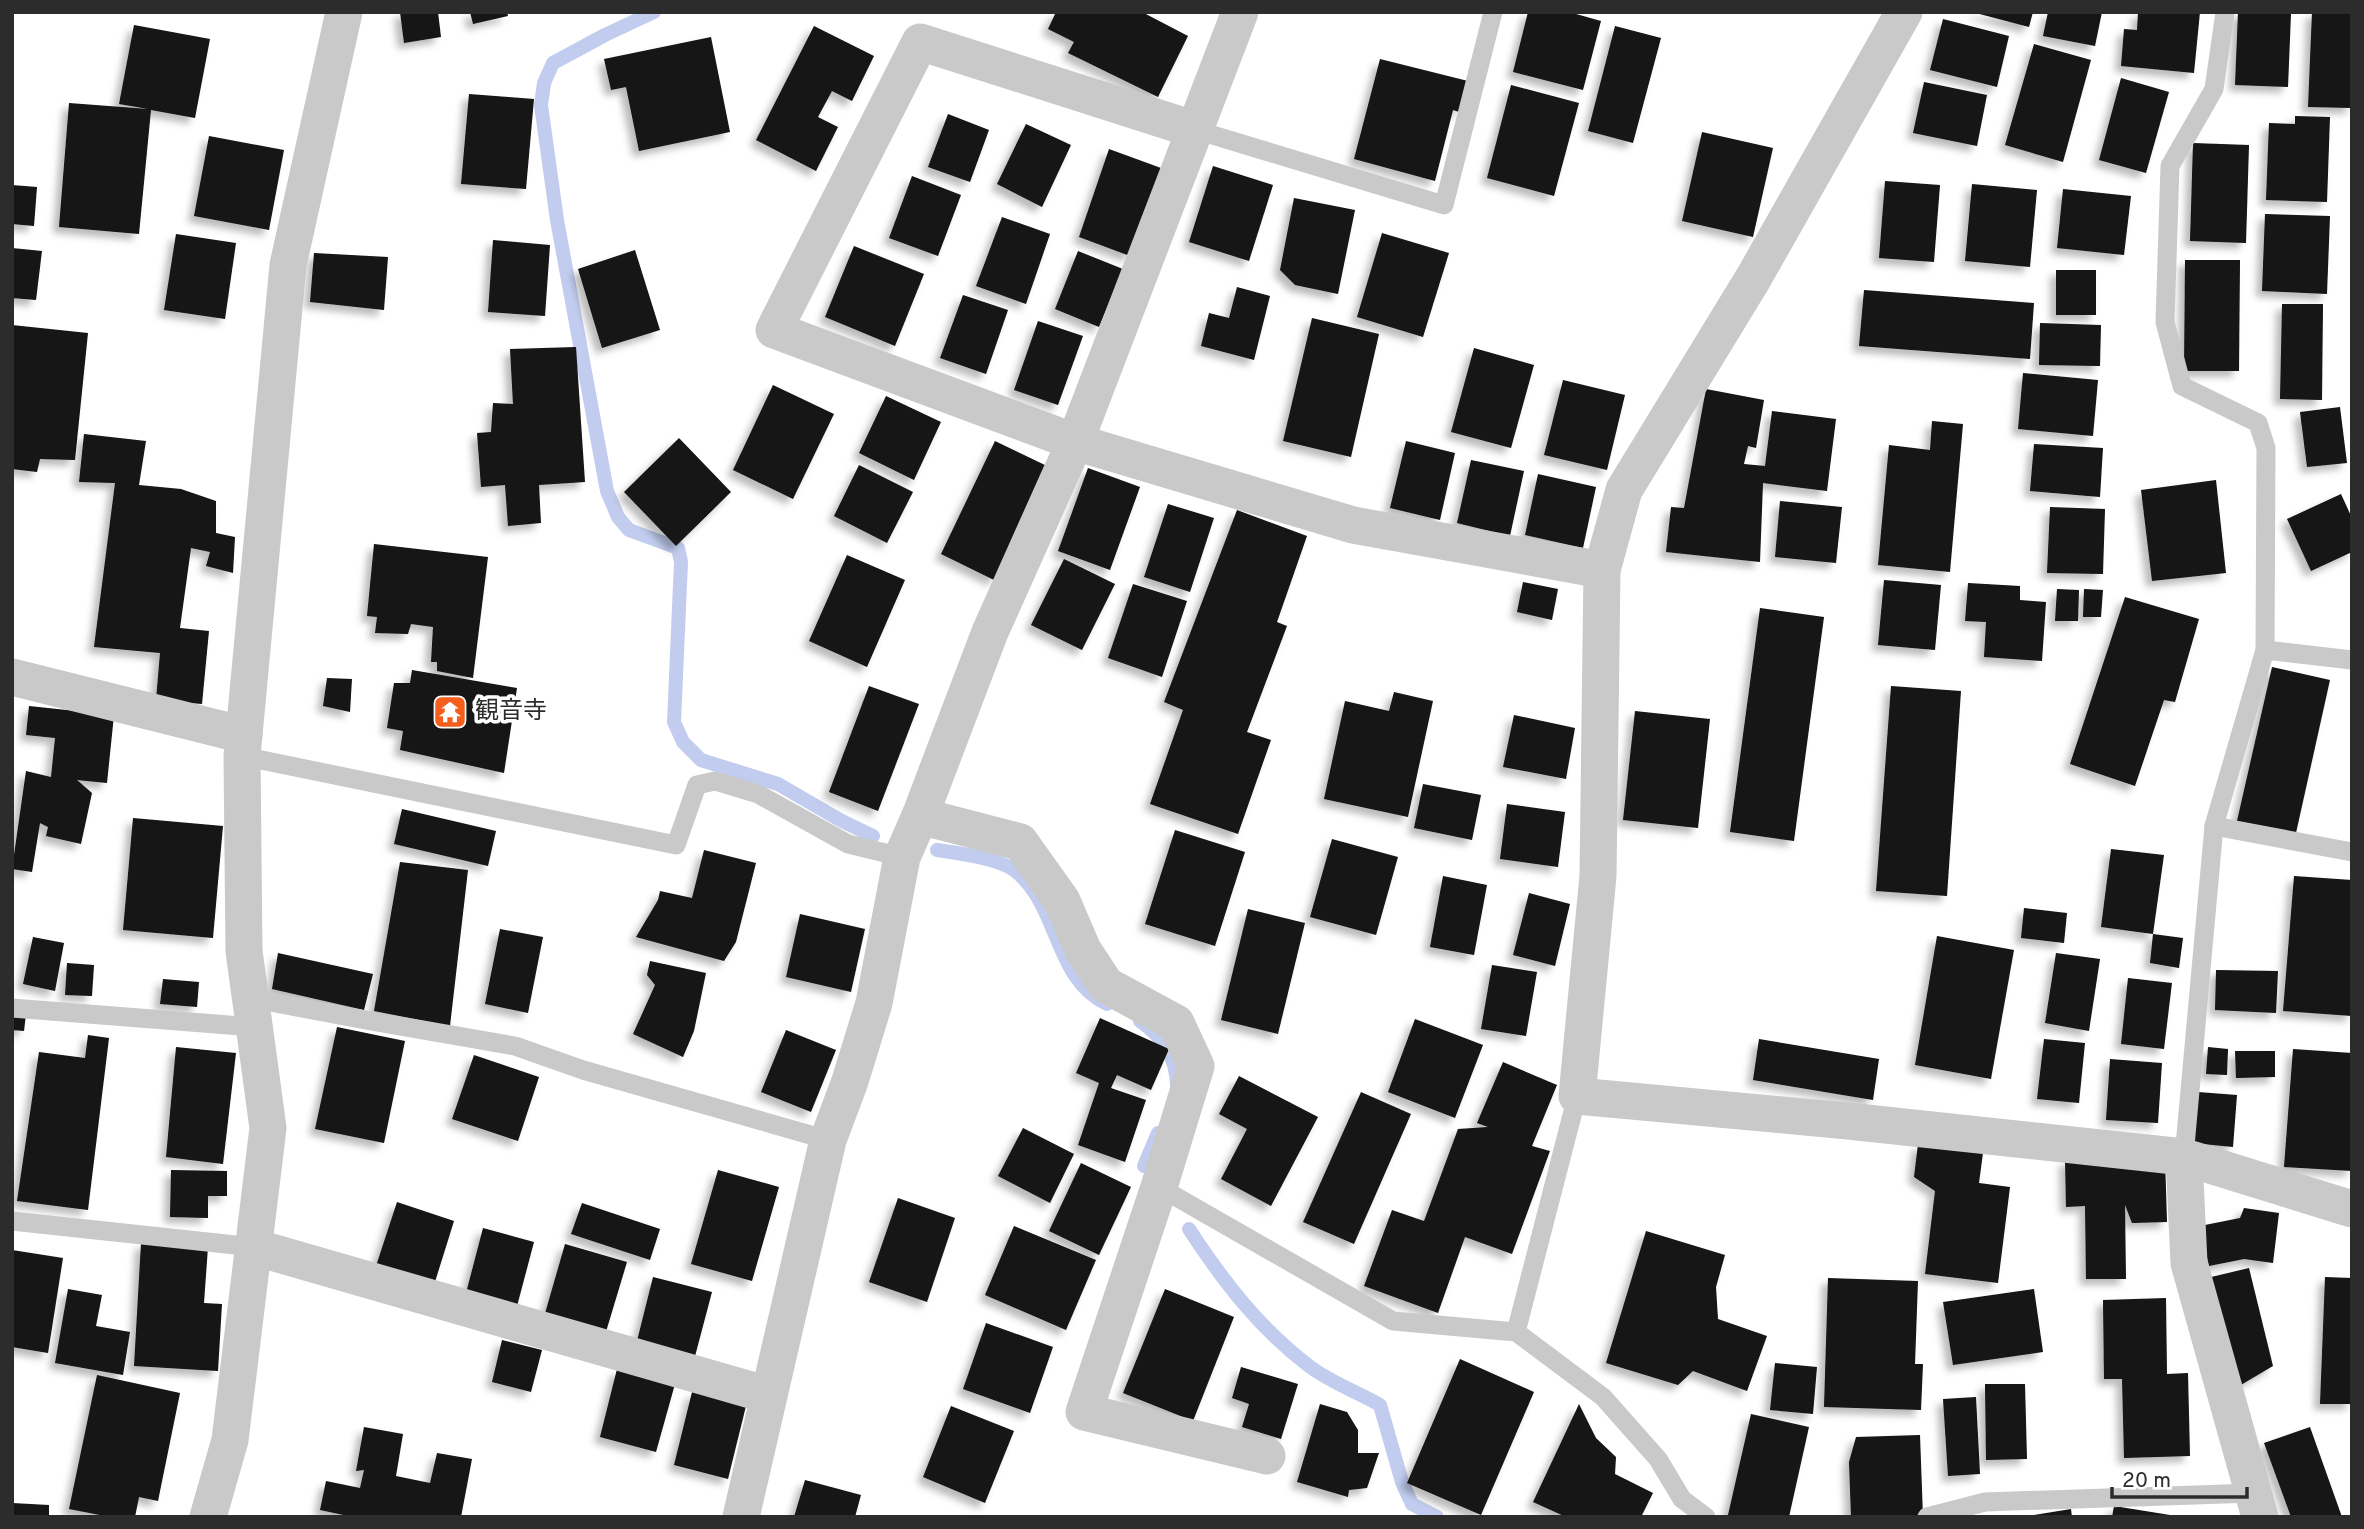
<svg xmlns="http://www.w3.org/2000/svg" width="2364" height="1529" font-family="Overpass,'Noto Sans JP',sans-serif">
<defs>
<filter id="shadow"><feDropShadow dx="-6" dy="6" stdDeviation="3.5" flood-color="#0004"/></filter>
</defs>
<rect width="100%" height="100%" fill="#fff"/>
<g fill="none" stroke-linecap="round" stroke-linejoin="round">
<g stroke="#c1ccee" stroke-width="14">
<polyline points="654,12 605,35 553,63 544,83 541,105 557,220 607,491 618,517 629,530 678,548 681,562 674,722 683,742 701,760 778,784 840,820 873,836"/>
<path d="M937 850C958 853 997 858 1014 870 1060 905 1053 979 1107 1004"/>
<path d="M1140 1021C1163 1037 1176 1056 1177 1085"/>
<polyline points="1144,1166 1158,1133"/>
<path d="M1189 1229C1223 1281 1259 1328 1309 1366 1330 1382 1357 1392 1380 1405L1402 1482 1412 1504 1437 1517"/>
</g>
</g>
<g fill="#131313" filter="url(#shadow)">
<polygon points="400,12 438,12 441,37 404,43"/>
<polygon points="470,12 507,12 508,16 473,24"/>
<polygon points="1056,12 1142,12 1188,36 1158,97 1068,53 1074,42 1048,29"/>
<polygon points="1528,12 1569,12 1601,21 1583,90 1513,72"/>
<polygon points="1972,12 2033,12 2029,27"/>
<polygon points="2048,12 2102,12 2095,46 2043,36"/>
<polygon points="2138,12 2200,12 2194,73 2121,66 2124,29 2137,30"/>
<polygon points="2238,12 2291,14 2288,87 2235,85"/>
<polygon points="2312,12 2352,12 2352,108 2308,107"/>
<polygon points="1943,19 2009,36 1997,87 1930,70"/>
<polygon points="134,25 210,39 195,118 151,110 139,234 59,227 69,103 148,109 119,104"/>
<polygon points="814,26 874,56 852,101 832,91 818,117 838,127 816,171 756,140"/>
<polygon points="1615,26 1661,38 1633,143 1588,131"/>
<polygon points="711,37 730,132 639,151 626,87 611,90 604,59"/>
<polygon points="2034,44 2091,60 2063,162 2005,145"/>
<polygon points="1380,59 1468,81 1459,112 1453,110 1435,181 1354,159"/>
<polygon points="2121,78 2169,92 2146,173 2099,160"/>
<polygon points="1924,82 1987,95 1977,146 1913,133"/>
<polygon points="1511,85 1579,103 1554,196 1487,178"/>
<polygon points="469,94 534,99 526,189 461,184"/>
<polygon points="948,114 989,130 970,182 928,167"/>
<polygon points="2295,116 2330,117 2327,202 2266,200 2269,123 2295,124"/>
<polygon points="1026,124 1071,145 1042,207 997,184"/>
<polygon points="1702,132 1773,148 1753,237 1682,221"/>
<polygon points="209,136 284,150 269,230 194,216"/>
<polygon points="2193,143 2249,145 2246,243 2190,241"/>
<polygon points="1109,149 1161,168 1130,256 1079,237"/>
<polygon points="1213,166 1273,185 1249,261 1189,242"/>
<polygon points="912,176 961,195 938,256 889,238"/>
<polygon points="1885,181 1940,185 1934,262 1879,258"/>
<polygon points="1972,184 2037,190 2030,267 1965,261"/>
<polygon points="12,185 37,187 34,226 12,224"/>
<polygon points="2063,189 2131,196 2124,255 2057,248"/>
<polygon points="1294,198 1355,210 1338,294 1295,285 1280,270"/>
<polygon points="2265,214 2330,216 2327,294 2262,291"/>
<polygon points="1002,217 1050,234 1026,304 976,286"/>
<polygon points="1382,233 1449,253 1423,337 1357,317"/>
<polygon points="176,234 236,243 225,319 164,310"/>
<polygon points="493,240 550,245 545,316 488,312"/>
<polygon points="854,246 924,274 895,346 825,317"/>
<polygon points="12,248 42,251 36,300 12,298"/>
<polygon points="635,250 660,330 602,348 578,269"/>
<polygon points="1078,251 1123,269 1099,327 1055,309"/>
<polygon points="314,253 388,257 384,310 310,302"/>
<polygon points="2185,260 2240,260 2239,371 2184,371"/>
<rect x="2056" y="270" width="40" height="45"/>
<polygon points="1237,287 1270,296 1254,360 1201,346 1209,313 1229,318"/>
<polygon points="1864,290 2034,303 2030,359 1859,346"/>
<polygon points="963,295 1008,310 986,374 940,358"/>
<polygon points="2282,304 2323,304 2322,400 2280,399"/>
<polygon points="1312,318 1379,334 1351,457 1283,441"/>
<polygon points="1038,321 1083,336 1058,405 1014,390"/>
<polygon points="2040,323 2101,325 2100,366 2039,365"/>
<polygon points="12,325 88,333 75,460 40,459 37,472 12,469"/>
<polygon points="576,347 585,482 539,485 541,523 508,526 505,485 481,487 477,433 491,432 493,403 513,404 510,349"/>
<polygon points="1474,348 1534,365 1511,448 1451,432"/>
<polygon points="2023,373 2098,380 2093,436 2018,429"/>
<polygon points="1563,380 1625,395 1607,470 1544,455"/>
<polygon points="773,385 834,414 793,499 733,470"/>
<polygon points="1706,389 1764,400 1756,448 1748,446 1744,464 1765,466 1772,411 1836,419 1827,491 1763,483 1760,562 1666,552 1671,507 1684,508"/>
<polygon points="886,396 941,422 914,480 859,453"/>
<polygon points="2340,407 2347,463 2307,467 2300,412"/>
<polygon points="1932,421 1963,424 1950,572 1878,565 1889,445 1930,450"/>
<polygon points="84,434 146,441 139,485 181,489 216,501 216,533 235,537 233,573 206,566 210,552 191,548 180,628 209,631 202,704 156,700 160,653 94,647 115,483 79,482"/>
<polygon points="679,438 731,492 676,546 624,492"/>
<polygon points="995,441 1047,466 994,580 941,554"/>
<polygon points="1406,441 1455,453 1440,520 1390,508"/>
<polygon points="2034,444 2103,448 2100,497 2030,491"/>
<polygon points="1471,460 1524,471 1510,536 1457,523"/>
<polygon points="859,465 913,492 887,543 834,516"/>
<polygon points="1088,468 1140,487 1110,570 1058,551"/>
<polygon points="1538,474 1596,487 1583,548 1525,535"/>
<polygon points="2216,480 2226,573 2152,581 2141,490"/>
<polygon points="2341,494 2352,518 2352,552 2311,571 2287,519"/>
<polygon points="1780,501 1842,507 1836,563 1775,557"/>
<polygon points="1168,504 1214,518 1190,592 1144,577"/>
<polygon points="2050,507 2105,509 2103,574 2047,573"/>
<polygon points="1237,510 1307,536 1277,622 1287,626 1247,732 1271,740 1238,834 1150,804 1183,710 1164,702"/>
<polygon points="374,544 488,557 473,678 437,671 437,662 431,662 433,627 411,624 408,634 375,633 377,617 367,616"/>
<polygon points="847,555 905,580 867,667 809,641"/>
<polygon points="1064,559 1115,584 1082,650 1031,625"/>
<polygon points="1884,580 1941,585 1935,650 1878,645"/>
<polygon points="1523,582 1558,589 1552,620 1517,612"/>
<polygon points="1968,583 2020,586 2020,600 2046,602 2042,661 1984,657 1986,622 1965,621"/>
<polygon points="1133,584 1187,601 1162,677 1108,658"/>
<polygon points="2057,589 2079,590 2078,621 2055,621"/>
<polygon points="2084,589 2103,590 2101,617 2083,617"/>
<polygon points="2125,597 2199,619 2175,702 2164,700 2135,786 2070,764"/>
<polygon points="1760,608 1824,617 1794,841 1730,832"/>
<polygon points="2272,667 2330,680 2296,833 2237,821"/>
<polygon points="412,670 517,688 504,773 400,750 403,731 387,728 394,683 410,683"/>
<polygon points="327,678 352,679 350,712 323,706"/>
<polygon points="869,686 919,704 878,811 829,792"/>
<polygon points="1891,686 1961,691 1947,896 1876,891"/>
<polygon points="1394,692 1433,701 1408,817 1324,799 1345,701 1389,711"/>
<polygon points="29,706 114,715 107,783 77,780 92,793 81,844 46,836 48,827 40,823 32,872 12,869 26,771 51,777 55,738 26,735"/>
<polygon points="1635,711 1710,719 1698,828 1623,820"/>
<polygon points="1514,715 1575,728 1566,779 1503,767"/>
<polygon points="1423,784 1481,795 1472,840 1414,828"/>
<polygon points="1507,804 1565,812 1558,867 1500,859"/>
<polygon points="402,809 496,831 488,866 394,844"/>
<polygon points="133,818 223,826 213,938 123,930"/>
<polygon points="1175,830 1245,852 1215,946 1145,924"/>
<polygon points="1332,839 1398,857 1376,935 1310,917"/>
<polygon points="2111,849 2164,855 2153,934 2101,927"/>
<polygon points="704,850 756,863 736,942 724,961 636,937 658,900 660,891 692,898"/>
<polygon points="400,862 468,870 450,1026 374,1011"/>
<polygon points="1443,876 1487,885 1474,955 1430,947"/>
<polygon points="2294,876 2352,880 2352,1016 2283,1011"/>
<polygon points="1529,893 1570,904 1555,966 1513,955"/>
<polygon points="2024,908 2067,913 2064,943 2021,938"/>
<polygon points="1248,909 1305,923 1278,1034 1221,1020"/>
<polygon points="800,914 865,929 851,992 786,977"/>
<polygon points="500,929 543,937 528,1013 485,1004"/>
<polygon points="2153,934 2183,938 2179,968 2150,963"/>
<polygon points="1937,936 2014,950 1991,1079 1915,1065"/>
<polygon points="33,937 64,943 55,991 23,984"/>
<polygon points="278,953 373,974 364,1010 272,989"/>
<polygon points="2056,953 2100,959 2089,1031 2045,1023"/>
<polygon points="650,961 706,973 694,1031 683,1057 633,1034 655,985 647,975"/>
<polygon points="67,963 94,965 92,996 65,995"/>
<polygon points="1492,965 1537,972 1526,1036 1481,1029"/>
<polygon points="2216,970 2278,971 2276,1013 2215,1010"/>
<polygon points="2128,978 2172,983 2164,1049 2121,1044"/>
<polygon points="163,979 199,982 197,1007 160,1004"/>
<polygon points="12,1013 26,1014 24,1031 12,1030"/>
<polygon points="1100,1018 1169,1049 1151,1090 1117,1075 1111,1088 1146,1100 1125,1162 1078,1145 1099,1083 1076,1073"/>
<polygon points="1415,1019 1483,1045 1455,1118 1388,1092"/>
<polygon points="337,1027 405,1041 384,1143 315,1129"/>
<polygon points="786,1030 836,1050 811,1112 761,1092"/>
<polygon points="88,1035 109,1038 88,1210 17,1201 39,1052 85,1058"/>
<polygon points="1759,1039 1879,1059 1873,1100 1753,1080"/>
<polygon points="2044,1039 2085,1043 2079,1103 2037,1099"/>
<polygon points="176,1047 236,1053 223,1164 166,1157"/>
<polygon points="2208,1047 2228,1049 2227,1075 2206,1074"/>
<polygon points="2293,1049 2352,1053 2352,1171 2284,1167"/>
<polygon points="2235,1051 2275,1051 2275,1077 2236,1078"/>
<polygon points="474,1055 539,1077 518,1141 452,1119"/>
<polygon points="2110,1059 2162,1063 2158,1123 2106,1120"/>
<polygon points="1503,1062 1557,1085 1532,1146 1550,1151 1512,1254 1465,1237 1438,1313 1364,1286 1392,1210 1424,1221 1458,1129 1488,1127 1477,1123"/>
<polygon points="1239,1076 1318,1117 1271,1206 1221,1179 1247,1129 1219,1114"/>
<polygon points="1361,1092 1411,1114 1354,1244 1303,1222"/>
<polygon points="2198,1092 2237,1095 2233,1147 2193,1143"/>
<polygon points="1023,1128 1074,1154 1050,1203 998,1176"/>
<polygon points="1918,1144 1983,1153 1979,1183 2010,1187 1998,1283 1925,1274 1935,1191 1914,1177"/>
<polygon points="2165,1157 2167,1222 2132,1223 2125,1205 2126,1279 2086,1279 2085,1206 2066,1207 2065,1160"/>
<polygon points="1081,1163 1131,1187 1099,1255 1049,1231"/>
<polygon points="171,1170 227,1171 227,1196 208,1196 208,1218 170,1217"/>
<polygon points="718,1170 779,1187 752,1281 691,1264"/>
<polygon points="898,1198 955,1218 927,1302 869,1282"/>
<polygon points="397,1202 454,1221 434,1285 376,1266"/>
<polygon points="582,1203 660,1229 650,1260 571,1234"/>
<polygon points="2244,1208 2279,1213 2273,1263 2244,1259 2209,1266 2200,1226 2240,1218"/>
<polygon points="1014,1226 1096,1260 1066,1330 985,1295"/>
<polygon points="483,1228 534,1242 516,1310 465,1297"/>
<polygon points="1646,1231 1725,1255 1716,1287 1718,1319 1767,1336 1747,1391 1693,1371 1678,1385 1606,1363"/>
<polygon points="141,1243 208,1247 204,1303 222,1304 218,1371 134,1366"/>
<polygon points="565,1244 627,1262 605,1335 544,1317"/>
<polygon points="12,1250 63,1258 48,1353 12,1347"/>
<polygon points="2249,1268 2273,1366 2234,1389 2207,1278"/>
<polygon points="653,1277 712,1292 694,1360 636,1345"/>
<polygon points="2325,1277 2352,1278 2352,1404 2320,1404"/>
<polygon points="1828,1278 1918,1281 1915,1364 1923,1364 1921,1410 1824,1407"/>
<polygon points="68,1289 102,1295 96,1326 130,1332 123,1375 55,1363"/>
<polygon points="1165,1289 1234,1317 1193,1421 1123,1393"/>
<polygon points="2034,1289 2043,1352 1953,1365 1943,1302"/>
<polygon points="2166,1298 2167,1374 2188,1373 2190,1456 2124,1458 2122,1379 2104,1379 2103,1300"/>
<polygon points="986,1323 1053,1347 1030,1413 963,1389"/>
<polygon points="502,1340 542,1350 531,1392 492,1382"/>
<polygon points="1460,1359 1534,1392 1481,1515 1407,1483"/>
<polygon points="1775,1363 1817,1367 1813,1414 1770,1410"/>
<polygon points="1241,1367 1298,1384 1281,1439 1242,1427 1249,1404 1232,1398"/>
<polygon points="617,1369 675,1384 656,1452 600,1437"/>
<polygon points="97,1375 180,1393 158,1501 139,1497 135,1517 110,1517 69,1509"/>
<polygon points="1985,1384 2025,1384 2027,1459 1986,1460"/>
<polygon points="692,1392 746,1406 728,1479 674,1465"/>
<polygon points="1976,1397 1980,1474 1948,1476 1943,1399"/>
<polygon points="1320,1404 1347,1412 1358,1430 1358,1453 1379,1453 1367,1488 1349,1490 1348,1497 1297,1482"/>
<polygon points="1579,1404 1596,1438 1616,1457 1615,1474 1653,1493 1641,1517 1566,1517 1533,1502"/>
<polygon points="951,1406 1014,1431 985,1503 923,1477"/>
<polygon points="1751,1414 1809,1427 1789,1517 1737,1517 1728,1515"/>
<polygon points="364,1427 403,1434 396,1476 430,1483 437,1453 472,1459 461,1517 353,1517 320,1510 326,1481 360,1488 364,1470 356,1471"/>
<polygon points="2310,1427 2342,1517 2291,1517 2264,1443"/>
<polygon points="1920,1435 1923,1517 1851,1517 1849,1462 1856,1437"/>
<polygon points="805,1480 861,1495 855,1517 794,1517"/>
<polygon points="12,1503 49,1505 49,1517 12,1517"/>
<polygon points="2114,1506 2170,1515 2170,1517 2112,1517"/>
<polygon points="2071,1509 2072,1517 2034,1517 2034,1515"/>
</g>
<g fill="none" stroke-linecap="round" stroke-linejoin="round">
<g stroke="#c9c9c9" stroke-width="19">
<polyline points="1196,130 1444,205 1493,12"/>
<polyline points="2265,650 2352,660"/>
<polyline points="242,756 676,845 697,785 715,781 758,794 848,844 902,857"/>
<polyline points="2214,826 2352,852"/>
<polyline points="249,998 371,1021 515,1046 583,1070 828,1140"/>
<polyline points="12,1008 254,1027"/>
<polyline points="2184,1157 2214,826 2265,650 2266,448 2258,423 2182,386 2165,322 2170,166 2214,89 2225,12"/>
<polyline points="1159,1187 1393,1321 1516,1332 1603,1397 1658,1459 1682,1499 1706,1517"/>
<polyline points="12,1221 254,1247"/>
<polyline points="1516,1332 1577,1096"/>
<polyline points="1927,1517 1985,1502 2254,1493"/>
</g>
<g stroke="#c9c9c9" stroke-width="37">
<polyline points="1904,12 1754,277 1624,490 1602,570 1598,876 1577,1096 1848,1121 2184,1157 2352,1209"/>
<polyline points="1196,130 920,42 774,330 1075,442 1353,525 1602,570"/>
<polyline points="12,677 244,735"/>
<polyline points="920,816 1020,842 1062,901 1083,950 1106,985 1176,1023 1196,1066 1159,1187 1084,1412 1267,1456"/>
<polyline points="2184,1157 2189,1263 2260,1517"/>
<polyline points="254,1247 768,1395"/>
<polyline points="208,1517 230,1440 268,1128 244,951 242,756 288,265 344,12"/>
<polyline points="741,1517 828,1140 850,1081 874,1003 902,857 920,816 990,632 1075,442 1240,12"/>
</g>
</g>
<defs>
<symbol id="temple-square" viewBox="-11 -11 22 22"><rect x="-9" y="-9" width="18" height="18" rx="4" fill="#f55e1c" stroke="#fff"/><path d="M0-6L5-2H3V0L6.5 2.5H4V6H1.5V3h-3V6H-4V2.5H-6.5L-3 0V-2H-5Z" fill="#fff"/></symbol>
</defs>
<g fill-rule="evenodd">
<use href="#temple-square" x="431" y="693" width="38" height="38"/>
</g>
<g text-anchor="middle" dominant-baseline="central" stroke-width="7" stroke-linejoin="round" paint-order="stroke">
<g font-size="24" fill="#2c2c2c" stroke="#fff" text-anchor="start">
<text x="475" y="712">観音寺</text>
</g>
</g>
<rect width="2364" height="1529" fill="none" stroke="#2c2c2c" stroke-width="28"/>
<path d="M2112 1487v10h135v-10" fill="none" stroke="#2c2c2c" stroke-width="3.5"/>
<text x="2122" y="1487" font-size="21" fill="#2c2c2c" stroke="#ffffff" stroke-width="5" paint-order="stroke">20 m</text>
</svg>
